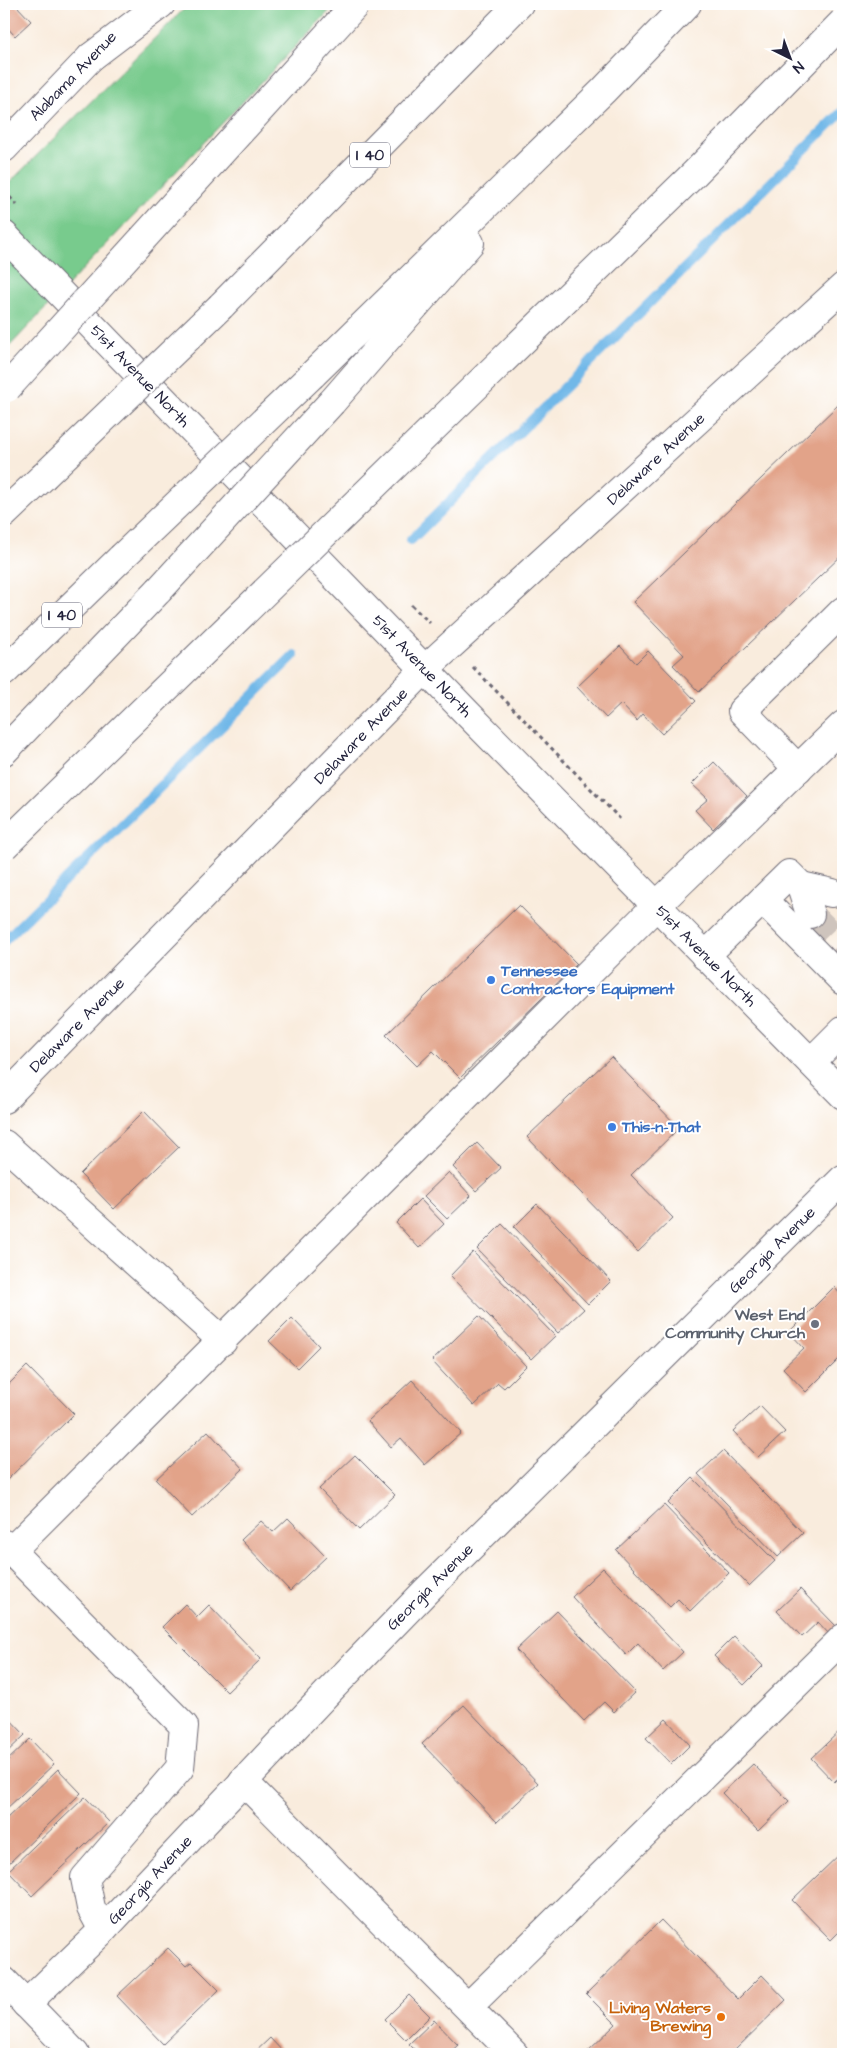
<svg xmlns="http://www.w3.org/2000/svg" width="847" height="2058" font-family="'Architects Daughter',sans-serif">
<rect width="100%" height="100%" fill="#fff"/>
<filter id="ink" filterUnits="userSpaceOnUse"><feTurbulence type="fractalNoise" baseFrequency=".02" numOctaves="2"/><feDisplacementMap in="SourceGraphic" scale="10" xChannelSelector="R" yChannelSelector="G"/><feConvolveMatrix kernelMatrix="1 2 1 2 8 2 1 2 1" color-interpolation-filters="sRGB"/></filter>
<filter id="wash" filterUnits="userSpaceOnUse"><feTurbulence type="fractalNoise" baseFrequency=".0096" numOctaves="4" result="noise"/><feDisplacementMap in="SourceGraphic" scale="20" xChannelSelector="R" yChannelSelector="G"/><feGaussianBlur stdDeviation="1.12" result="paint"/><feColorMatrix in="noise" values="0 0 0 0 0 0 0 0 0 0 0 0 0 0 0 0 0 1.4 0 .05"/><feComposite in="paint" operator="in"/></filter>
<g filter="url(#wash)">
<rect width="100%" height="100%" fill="#f9ecdd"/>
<polygon fill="#78cb8d" stroke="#4d7664" points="189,4 336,4 4,352 4,188"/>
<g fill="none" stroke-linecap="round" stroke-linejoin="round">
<g stroke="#71b8e8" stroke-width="10">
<polyline points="411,540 843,111"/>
<polyline points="4,941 294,655"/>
</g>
</g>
<g id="blocks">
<g fill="#e2a389">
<polygon points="4,4 15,4 31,21 15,36 4,24"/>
<polygon points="838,405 843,410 843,554 699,692 673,665 684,655 633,602"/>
<polygon points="620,646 636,663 648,651 696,701 662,734 643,714 637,721 621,704 606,718 577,687"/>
<polygon points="714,762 747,796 713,829 695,810 708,799 692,784"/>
<polygon points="519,905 577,964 460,1078 433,1051 417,1066 386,1035"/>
<polygon points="611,1057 679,1128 631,1175 673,1218 638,1252 527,1137"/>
<polygon points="144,1111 179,1147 114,1209 80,1174"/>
<polygon points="477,1143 501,1168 476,1191 453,1167"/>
<polygon points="449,1172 471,1196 447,1219 424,1196"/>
<polygon points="420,1199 444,1224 419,1248 396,1223"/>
<polygon points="537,1204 611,1281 588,1304 514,1227"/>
<polygon points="502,1224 584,1309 558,1333 477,1249"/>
<polygon points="473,1252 555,1336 531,1359 450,1276"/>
<polygon points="834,1287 843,1297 843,1355 806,1392 783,1368 804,1348 789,1332"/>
<polygon points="479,1316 526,1366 504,1388 498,1383 474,1406 432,1361"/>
<polygon points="292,1318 319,1346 297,1368 269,1341"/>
<polygon points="27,1366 74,1414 4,1483 4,1389"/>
<polygon points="412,1380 461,1433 425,1465 401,1438 391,1447 368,1421"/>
<polygon points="760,1406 785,1432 758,1457 733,1431"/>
<polygon points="208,1431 243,1469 192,1517 156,1479"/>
<polygon points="723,1451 803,1533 778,1557 698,1474"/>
<polygon points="355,1455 395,1495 359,1530 319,1489"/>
<polygon points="693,1478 775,1561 749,1586 668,1503"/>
<polygon points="664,1505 729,1573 690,1611 678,1599 670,1607 616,1550"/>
<polygon points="288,1518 326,1557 290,1591 241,1540 261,1521 273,1532"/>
<polygon points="603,1568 683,1652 663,1671 638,1643 626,1655 572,1597"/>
<polygon points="800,1589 837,1627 829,1634 818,1622 802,1637 777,1611"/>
<polygon points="185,1604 197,1617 209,1605 261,1659 227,1692 162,1627"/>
<polygon points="557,1611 635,1692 614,1712 604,1702 584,1721 516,1650"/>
<polygon points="734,1636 763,1666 744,1685 714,1656"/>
<polygon points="464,1705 538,1783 497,1822 422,1744"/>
<polygon points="4,1713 25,1735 4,1755"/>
<polygon points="666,1719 690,1745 671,1764 646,1738"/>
<polygon points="843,1728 843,1773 834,1782 811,1758"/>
<polygon points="30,1739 54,1764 4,1811 4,1764"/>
<polygon points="753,1764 789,1801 758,1831 722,1793"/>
<polygon points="58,1769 81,1793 4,1868 4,1821"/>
<polygon points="85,1797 109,1822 32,1896 8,1871"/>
<polygon points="843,1851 843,1928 831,1940 792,1900"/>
<polygon points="661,1920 738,1999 762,1975 786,2000 731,2054 585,2054 616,2024 586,1994"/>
<polygon points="168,1948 186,1966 191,1962 219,1990 163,2044 117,1996"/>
<polygon points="409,1995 430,2016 406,2040 385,2019"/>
<polygon points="434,2020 458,2045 448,2054 419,2054 409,2044"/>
<polygon points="270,2038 285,2054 253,2054"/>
</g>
</g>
</g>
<g filter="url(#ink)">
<use href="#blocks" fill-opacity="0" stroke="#6d6974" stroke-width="1"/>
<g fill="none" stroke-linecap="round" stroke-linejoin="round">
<polyline stroke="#cec4bd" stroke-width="28" stroke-dasharray="28 14" stroke-linecap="butt" points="810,914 843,948"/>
<defs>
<g id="minor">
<polyline points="425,669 843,287"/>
<polyline points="798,769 742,711 843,611"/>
<polyline points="763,900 843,981"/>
<polyline points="810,914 801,886 832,893"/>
<polyline points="705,956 789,874 801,886"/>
<polyline points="811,1062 843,1030"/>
<polyline points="4,1144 223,1341"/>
<polyline points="4,1544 184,1726 180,1768 85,1878 91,1908 103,1930"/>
<polyline points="11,1551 656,906 843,725"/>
<polyline points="243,1781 514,2054"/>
<polyline points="4,1981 75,2054"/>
<polyline points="26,2004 103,1930 329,1691 426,1591 843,1179"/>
<polyline points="468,2007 843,1638"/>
</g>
<g id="major">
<polyline points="4,148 91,57"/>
<polyline points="4,235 468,714 843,1095"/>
<polyline points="4,1099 425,669"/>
</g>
<g id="highway">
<polyline points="91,57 161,4"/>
<polyline points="221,306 519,4"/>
<polyline points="312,375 603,91 687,4"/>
<polyline points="332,402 470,243"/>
<polyline points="4,514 43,477"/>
<polyline points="4,672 121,558"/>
<polyline points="4,751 159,590"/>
</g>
</defs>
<use href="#minor" stroke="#6d6974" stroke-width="30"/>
<use href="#major" stroke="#6d6974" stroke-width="30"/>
<use href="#highway" stroke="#6d6974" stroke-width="30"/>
<g stroke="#6d6974" stroke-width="3" stroke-dasharray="4 4" stroke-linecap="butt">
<polyline points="4,191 17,205"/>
<polyline points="411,605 430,623"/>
<polyline points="473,667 620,819"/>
</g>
<use href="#minor" stroke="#fff" stroke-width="28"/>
<use href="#major" stroke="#fff" stroke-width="28"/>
<use href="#highway" stroke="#fff" stroke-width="28"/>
<defs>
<g id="highway-bridge">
<polyline points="7,388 356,4"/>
<polyline points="43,477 221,306"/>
<polyline points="121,558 312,375"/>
<polyline points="159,590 332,402"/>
<polyline points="4,846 694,174 843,22"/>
</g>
</defs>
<use href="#highway-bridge" stroke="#6d6974" stroke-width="30" stroke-linecap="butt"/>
<use href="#highway-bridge" stroke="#fff" stroke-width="28"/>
</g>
</g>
<g fill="#3f7fe0" stroke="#fff" stroke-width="2">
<circle cx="491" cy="980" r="5"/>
<circle cx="612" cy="1127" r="5"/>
</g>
<circle fill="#6b7280" stroke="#fff" stroke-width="2" cx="815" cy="1324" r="5"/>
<circle fill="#e8710a" stroke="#fff" stroke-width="2" cx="721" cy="2017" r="5"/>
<g text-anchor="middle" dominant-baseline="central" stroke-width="4" stroke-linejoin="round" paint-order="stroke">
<g fill="#fff" stroke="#646476" stroke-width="1">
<rect x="350" y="142.5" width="40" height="25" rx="4"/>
<rect x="42" y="602.5" width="40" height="25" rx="4"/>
</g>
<g font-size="15" font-weight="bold" fill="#22223b">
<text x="370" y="155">I 40</text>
<text x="62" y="615">I 40</text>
</g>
<g font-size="16" fill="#22223b" stroke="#fff">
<text transform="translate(73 76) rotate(-46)">Alabama Avenue</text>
<text transform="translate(140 376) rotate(46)">51st Avenue North</text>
<text transform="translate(656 459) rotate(-43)">Delaware Avenue</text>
<text transform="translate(422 666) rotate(46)">51st Avenue North</text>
<text transform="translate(361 736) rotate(-46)">Delaware Avenue</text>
<text transform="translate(706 956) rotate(45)">51st Avenue North</text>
<text transform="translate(77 1025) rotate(-45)">Delaware Avenue</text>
<text transform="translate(772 1250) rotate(-45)">Georgia Avenue</text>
<text transform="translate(430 1587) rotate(-45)">Georgia Avenue</text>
<text transform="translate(150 1880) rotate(-47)">Georgia Avenue</text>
</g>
<g font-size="16" font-weight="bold" fill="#366cbe" stroke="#fff" text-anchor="start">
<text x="501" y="971">Tennessee<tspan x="501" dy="18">Contractors Equipment</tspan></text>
<text x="622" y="1127">This-n-That</text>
</g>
<g font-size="16" font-weight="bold" fill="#5b616d" stroke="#fff" text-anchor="end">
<text x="805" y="1315">West End<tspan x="805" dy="18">Community Church</tspan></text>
</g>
<g font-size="16" font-weight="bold" fill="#c56008" stroke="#fff" text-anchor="end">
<text x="711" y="2008">Living Waters<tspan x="711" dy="18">Brewing</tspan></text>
</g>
</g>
<rect width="847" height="2058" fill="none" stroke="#fff" stroke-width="20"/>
<g transform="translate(790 58) rotate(138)" stroke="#ffffff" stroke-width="4" paint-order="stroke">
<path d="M0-4L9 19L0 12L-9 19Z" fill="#22223b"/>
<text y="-8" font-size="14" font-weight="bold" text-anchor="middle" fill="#22223b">N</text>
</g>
</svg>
